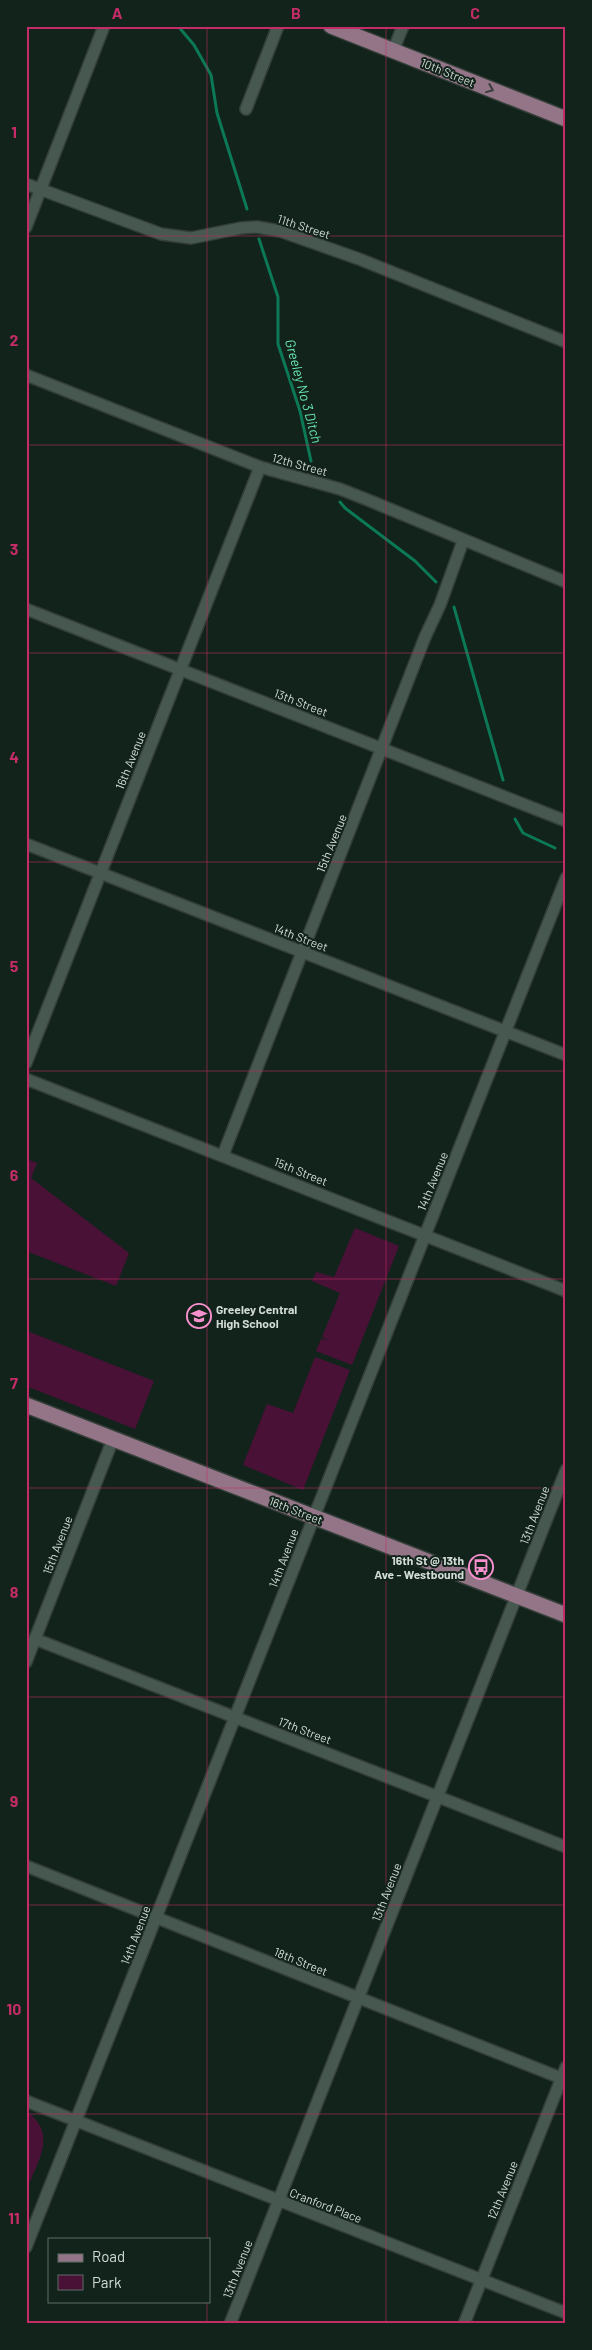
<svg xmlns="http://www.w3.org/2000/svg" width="592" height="2350" font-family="Barlow,sans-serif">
<rect width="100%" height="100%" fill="#12231b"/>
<g fill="#4a1137">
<polygon points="26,1159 37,1163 31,1178 129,1253 116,1286 26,1251"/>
<polygon points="355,1228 399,1246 352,1365 316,1351 321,1339 328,1340 322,1337 340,1293 312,1281 316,1272 334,1277"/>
<polygon points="27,1331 154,1381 135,1429 26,1386"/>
<polygon points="315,1357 350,1370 303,1490 243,1465 267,1404 293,1413"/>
<path d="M26 2111C59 2134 37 2162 26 2191Z"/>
</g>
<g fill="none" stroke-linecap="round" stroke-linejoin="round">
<g stroke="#0c7956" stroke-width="3">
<polyline points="178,26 194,45 211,75 217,113 247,209"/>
<polyline points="259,239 278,297 278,344 300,411 311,461"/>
<polyline points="340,502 345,508 415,561 436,582"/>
<polyline points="454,607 503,780"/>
<polyline points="515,819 523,833 555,848"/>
</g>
<defs>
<g id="minor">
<polyline points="393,51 403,26"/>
<polyline points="246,109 278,26"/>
<polyline points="26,184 161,234 191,238 241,228 257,227 280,231 359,259 566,342"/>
<polyline points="26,227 104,26"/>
<polyline points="26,375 260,467 340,489 368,500 566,582"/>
<polyline points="26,609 566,821"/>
<polyline points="26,844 566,1055"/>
<polyline points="26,1063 260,467"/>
<polyline points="26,1079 566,1291"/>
<polyline points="223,1155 425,637 440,605 463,541"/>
<polyline points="35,1639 566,1847"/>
<polyline points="26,1662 113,1439"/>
<polyline points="26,1866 566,2080"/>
<polyline points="26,2101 566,2313"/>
<polyline points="26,2247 566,878"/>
<polyline points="230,2324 566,1470"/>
<polyline points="464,2324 566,2067"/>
</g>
<g id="major">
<polyline points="331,26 566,119"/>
<polyline points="26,1405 566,1615"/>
</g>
</defs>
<use href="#minor" stroke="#333e38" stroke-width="14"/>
<use href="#major" stroke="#333e38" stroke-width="18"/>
<use href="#minor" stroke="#46584f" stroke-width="11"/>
<use href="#major" stroke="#937587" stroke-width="15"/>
</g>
<defs><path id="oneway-chevron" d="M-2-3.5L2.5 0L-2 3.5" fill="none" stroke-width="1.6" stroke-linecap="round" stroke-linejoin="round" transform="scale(1.25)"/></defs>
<use stroke="#393c3b" href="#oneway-chevron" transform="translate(490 89) rotate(22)"/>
<path fill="none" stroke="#c42c67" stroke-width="1" stroke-opacity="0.55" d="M207 26V2239M386 26V2324M26 236H566M26 445H566M26 653H566M26 862H566M26 1071H566M26 1279H566M26 1488H566M26 1697H566M26 1905H566M26 2114H566M207 2301V2324"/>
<defs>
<symbol id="school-ring" viewBox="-11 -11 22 22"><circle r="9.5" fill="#12231b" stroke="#f790ce" stroke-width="1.5"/><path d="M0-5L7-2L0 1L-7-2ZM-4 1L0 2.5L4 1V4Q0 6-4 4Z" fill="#f790ce"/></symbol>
<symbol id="bus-ring" viewBox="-11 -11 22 22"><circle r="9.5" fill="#12231b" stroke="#f790ce" stroke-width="1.5"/><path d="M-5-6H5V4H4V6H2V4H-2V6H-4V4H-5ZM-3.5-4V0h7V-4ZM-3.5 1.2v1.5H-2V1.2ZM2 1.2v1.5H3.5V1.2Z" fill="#f790ce"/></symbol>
</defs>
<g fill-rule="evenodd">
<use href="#school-ring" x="185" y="1302" width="28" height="28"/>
<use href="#bus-ring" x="467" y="1553" width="28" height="28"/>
</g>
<g text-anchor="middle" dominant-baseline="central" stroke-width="4" stroke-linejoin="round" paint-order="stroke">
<g font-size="12" fill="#d2dcd7" stroke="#12231b">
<text transform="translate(448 72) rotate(22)">10th Street</text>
<text transform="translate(304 226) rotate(18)">11th Street</text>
<text transform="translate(300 464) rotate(15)">12th Street</text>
<text transform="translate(301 702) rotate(21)">13th Street</text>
<text transform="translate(130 760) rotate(-68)">16th Avenue</text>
<text transform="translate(331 843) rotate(-68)">15th Avenue</text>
<text transform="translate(301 937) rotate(21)">14th Street</text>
<text transform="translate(301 1171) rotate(22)">15th Street</text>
<text transform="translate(432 1181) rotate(-68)">14th Avenue</text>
<text transform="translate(296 1510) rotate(21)">16th Street</text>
<text transform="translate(534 1515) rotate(-69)">13th Avenue</text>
<text transform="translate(57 1545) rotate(-69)">15th Avenue</text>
<text transform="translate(283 1558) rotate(-69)">14th Avenue</text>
<text transform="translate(305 1730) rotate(21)">17th Street</text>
<text transform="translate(386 1892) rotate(-69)">13th Avenue</text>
<text transform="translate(135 1935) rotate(-69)">14th Avenue</text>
<text transform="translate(301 1961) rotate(22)">18th Street</text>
<text transform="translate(502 2190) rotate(-68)">12th Avenue</text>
<text transform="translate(326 2205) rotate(21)">Cranford Place</text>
<text transform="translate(237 2269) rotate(-69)">13th Avenue</text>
</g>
<g font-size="12" font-weight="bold" fill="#d2dcd7" stroke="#12231b" text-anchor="start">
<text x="216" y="1309">Greeley Central<tspan x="216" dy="14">High School</tspan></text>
<text x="464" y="1560" text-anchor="end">16th St @ 13th<tspan x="464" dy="14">Ave - Westbound</tspan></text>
</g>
<g font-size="14" font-style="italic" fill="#67e6b2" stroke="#12231b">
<text transform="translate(304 391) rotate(75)">Greeley No 3 Ditch</text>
</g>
</g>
<rect width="592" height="2350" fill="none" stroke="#12231b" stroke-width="55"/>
<rect x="48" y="2238" width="162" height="65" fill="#12231b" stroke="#5f6d66"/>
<rect x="58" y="2254" width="25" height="8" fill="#937587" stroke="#5f6d66"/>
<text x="92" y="2262" font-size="15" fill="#d2dcd7">Road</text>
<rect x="58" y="2275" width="25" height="15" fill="#4a1137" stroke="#5f6d66"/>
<text x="92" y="2288" font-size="15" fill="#d2dcd7">Park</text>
<rect x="28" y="28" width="536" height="2294" fill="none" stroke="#c42c67" stroke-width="2"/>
<g font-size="16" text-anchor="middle" font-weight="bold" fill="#c42c67">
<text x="117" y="19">A</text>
<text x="296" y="19">B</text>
<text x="475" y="19">C</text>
<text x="14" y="138">1</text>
<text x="14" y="346">2</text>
<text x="14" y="555">3</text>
<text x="14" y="763">4</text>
<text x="14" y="972">5</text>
<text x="14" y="1181">6</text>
<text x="14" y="1389">7</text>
<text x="14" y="1598">8</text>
<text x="14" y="1807">9</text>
<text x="14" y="2015">10</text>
<text x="14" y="2224">11</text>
</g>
</svg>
